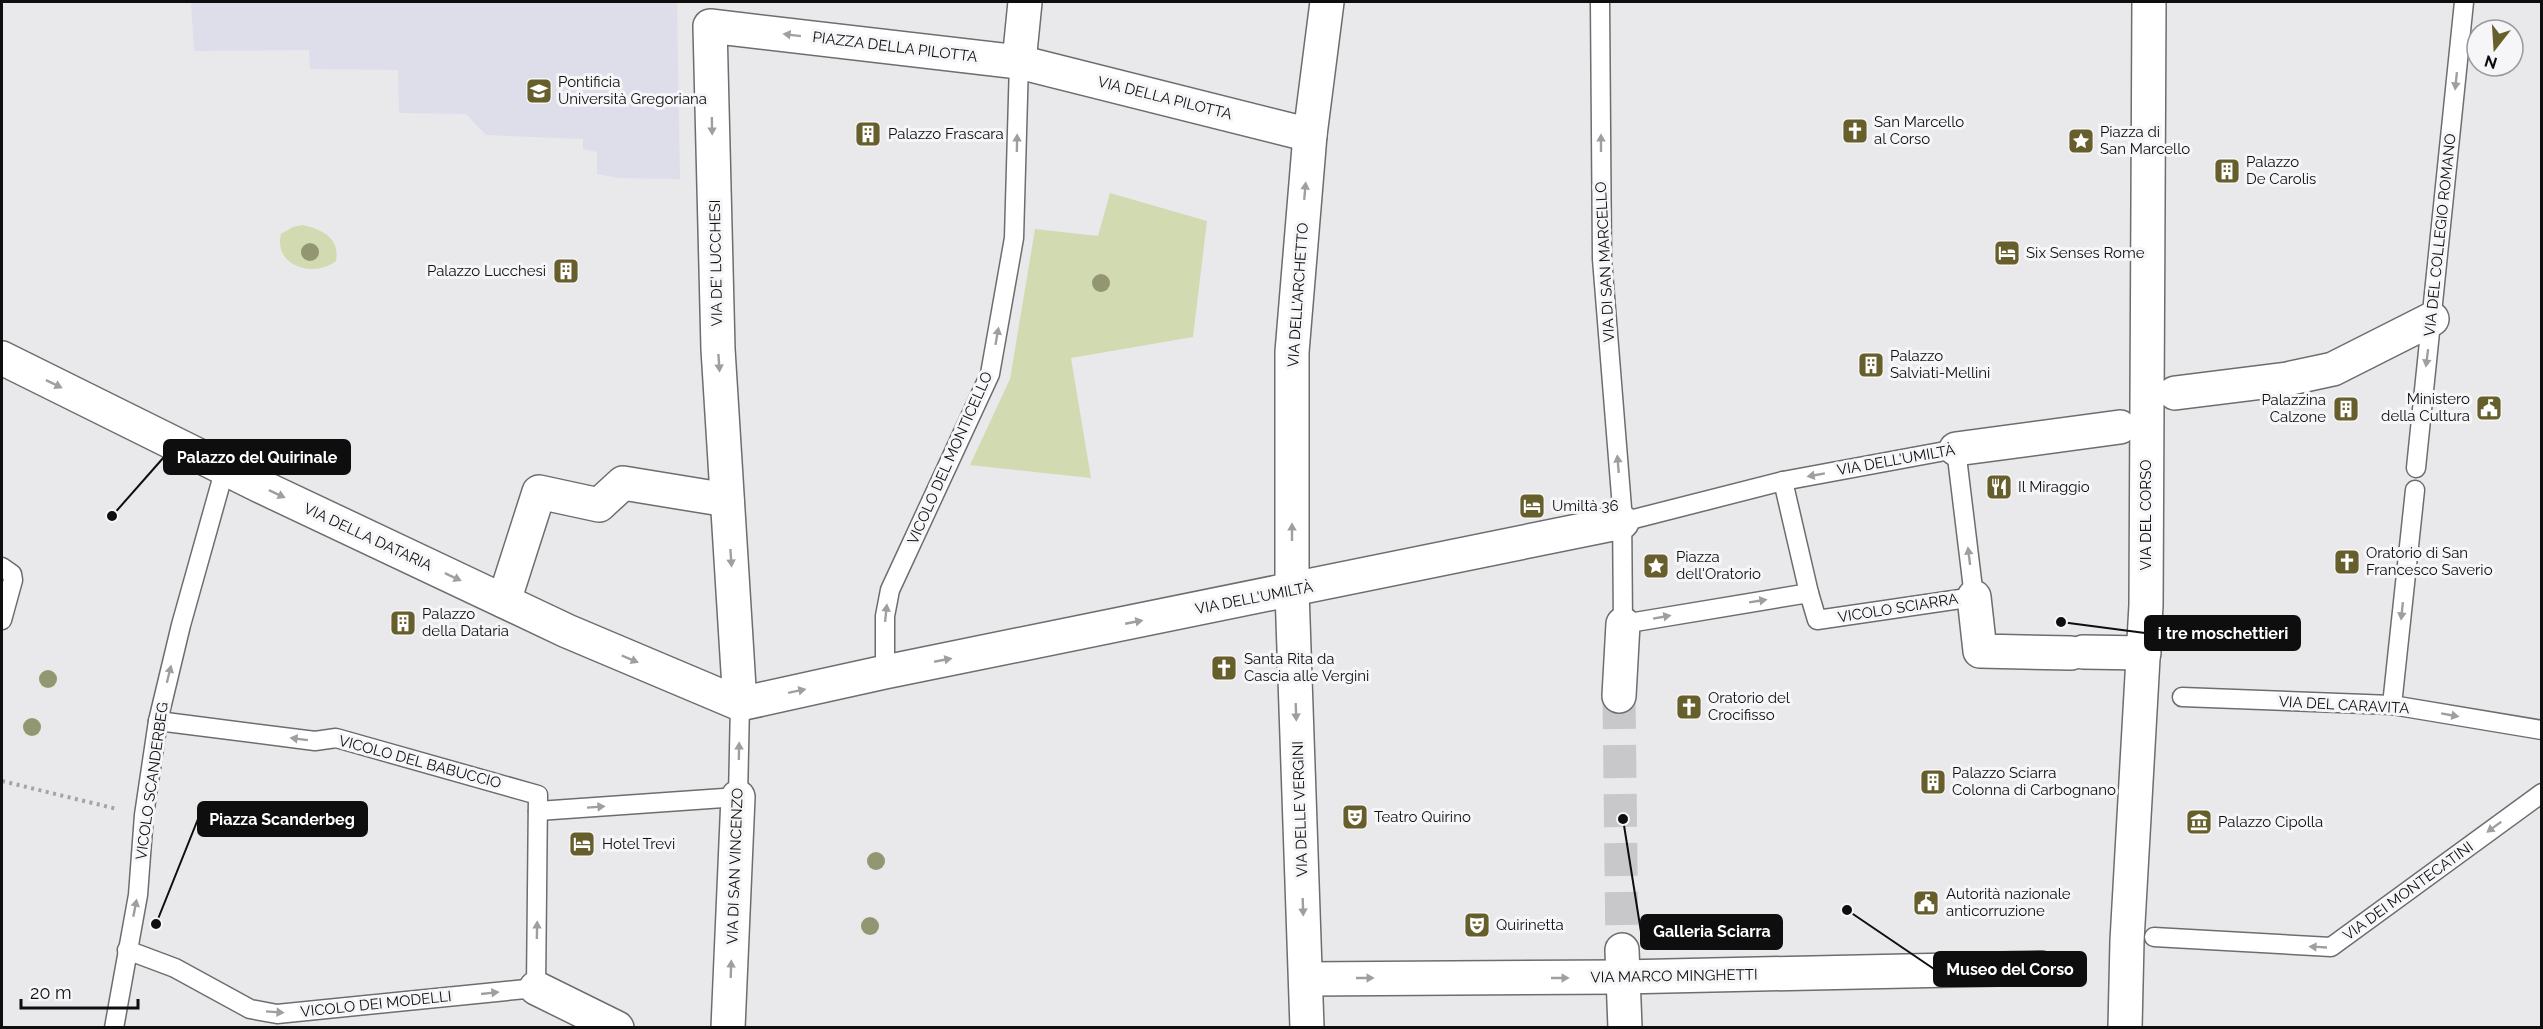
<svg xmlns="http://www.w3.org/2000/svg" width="2543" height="1029" font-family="Raleway,sans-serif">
<rect width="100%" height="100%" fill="#e9e9ec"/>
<polygon fill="#dddee9" points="191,2 677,2 680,179 618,178 597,174 597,152 583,149 583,139 486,135 466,114 399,113 398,70 310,69 309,50 194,51"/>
<g fill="#d2dab2">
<polygon points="1110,193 1207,221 1193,337 1071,358 1091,478 970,465 1010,379 1035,229 1098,236"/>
<path d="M302 225C322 229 340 238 336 261 315 278 273 267 281 234L293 227Z"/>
</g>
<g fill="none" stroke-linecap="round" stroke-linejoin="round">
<polyline stroke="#c8c8cb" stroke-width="33" stroke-dasharray="33 16" stroke-linecap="butt" points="1619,696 1622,950"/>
<defs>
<g id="lane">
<polyline points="1600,2 1602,259 1622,508 1623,624 1809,593 1817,620 1974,597 1956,449 1783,481 1622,522"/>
<polyline points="2416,468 2464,2"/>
<polyline points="1783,481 1809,593"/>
<polyline points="2,567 12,574 13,580 2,620"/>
<polyline points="885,672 885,616 890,590 990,374 1014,238 1019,62"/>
<polyline points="2182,697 2392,705 2542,730"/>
<polyline points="2392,705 2415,490"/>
<polyline points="538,811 738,797 740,704"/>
<polyline points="2154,937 2331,947 2542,793"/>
<polyline points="127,950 175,968 250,1009 277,1014 536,988 538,795 336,738 315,741 158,721"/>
<polyline points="114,1028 138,895 144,815 158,721 181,625 225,468"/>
</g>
<g id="street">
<polyline points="1019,62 1310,135"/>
<polyline points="2,358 258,485 567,631 740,704"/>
<polyline points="2175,393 2287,379 2333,369 2432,319"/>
<polyline points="1956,449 2120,427"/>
<polyline points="1974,597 1980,651 2071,653"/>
<polyline points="504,601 539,492 599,505 623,483 727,500"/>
<polyline points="2083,652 2144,653"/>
<polyline points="1619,696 1623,624"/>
<polyline points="740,704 718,349 710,26 1019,62 1025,2"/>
<polyline points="740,704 885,672 1622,522"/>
<polyline points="1622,950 1625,1028"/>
<polyline points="1306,979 1622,977 2041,968"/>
<polyline points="536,988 617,1028"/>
<polyline points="728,1028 738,797"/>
<polyline points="1307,1028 1292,591 1292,352 1310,135 1327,2"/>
<polyline points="2125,1028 2127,941 2146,605 2149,2"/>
</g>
</defs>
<use href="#lane" stroke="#6d6d6f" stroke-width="21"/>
<use href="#street" stroke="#6d6d6f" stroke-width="36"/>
<polyline stroke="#a4a4a6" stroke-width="4" stroke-dasharray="3 4.5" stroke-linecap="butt" points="2,781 117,809"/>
<use href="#lane" stroke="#fff" stroke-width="18"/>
<use href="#street" stroke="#fff" stroke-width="33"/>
</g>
<g fill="#939771">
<circle cx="310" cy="252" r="9"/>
<circle cx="1101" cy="283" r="9"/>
<circle cx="48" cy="679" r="9"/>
<circle cx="32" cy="727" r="9"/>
<circle cx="876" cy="861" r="9"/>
<circle cx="870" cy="926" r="9"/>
</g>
<defs><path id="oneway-solid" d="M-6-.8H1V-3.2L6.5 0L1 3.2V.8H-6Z" transform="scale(1.5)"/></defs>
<g fill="#9f9f9f">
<use href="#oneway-solid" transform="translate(792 35) rotate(-173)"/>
<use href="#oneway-solid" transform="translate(2456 81) rotate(96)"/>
<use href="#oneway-solid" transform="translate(712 126) rotate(89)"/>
<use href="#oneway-solid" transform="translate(1017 143) rotate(-89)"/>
<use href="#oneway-solid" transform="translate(1601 143) rotate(-90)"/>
<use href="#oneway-solid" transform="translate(1305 191) rotate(-85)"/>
<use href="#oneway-solid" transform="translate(997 336) rotate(-80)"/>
<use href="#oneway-solid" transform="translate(2427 358) rotate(97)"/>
<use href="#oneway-solid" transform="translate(719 363) rotate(86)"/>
<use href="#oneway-solid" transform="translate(54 384) rotate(26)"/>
<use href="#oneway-solid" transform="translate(1618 464) rotate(-95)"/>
<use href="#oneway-solid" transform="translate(1816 475) rotate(170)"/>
<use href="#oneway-solid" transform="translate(277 494) rotate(25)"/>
<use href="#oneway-solid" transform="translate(1292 532) rotate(-90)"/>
<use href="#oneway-solid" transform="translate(1969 556) rotate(-97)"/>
<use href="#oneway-solid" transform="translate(731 558) rotate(86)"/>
<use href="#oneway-solid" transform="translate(453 577) rotate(25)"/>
<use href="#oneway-solid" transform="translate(1758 601) rotate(-9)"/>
<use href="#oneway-solid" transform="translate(2402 611) rotate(96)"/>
<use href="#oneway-solid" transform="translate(886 613) rotate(-84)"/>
<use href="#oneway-solid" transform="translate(1662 617) rotate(-10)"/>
<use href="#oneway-solid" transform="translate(1134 622) rotate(-11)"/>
<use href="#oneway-solid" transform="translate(630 659) rotate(23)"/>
<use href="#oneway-solid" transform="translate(943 660) rotate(-11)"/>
<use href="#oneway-solid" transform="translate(169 674) rotate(-76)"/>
<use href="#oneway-solid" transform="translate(797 691) rotate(-12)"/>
<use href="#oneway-solid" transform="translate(1296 712) rotate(88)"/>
<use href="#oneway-solid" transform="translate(2450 715) rotate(10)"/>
<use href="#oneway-solid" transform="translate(299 739) rotate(-173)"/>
<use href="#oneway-solid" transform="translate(739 751) rotate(-89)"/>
<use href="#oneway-solid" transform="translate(596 807) rotate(-4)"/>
<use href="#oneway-solid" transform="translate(2494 827) rotate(144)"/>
<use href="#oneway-solid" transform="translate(1303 907) rotate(88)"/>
<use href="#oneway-solid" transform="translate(135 908) rotate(-79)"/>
<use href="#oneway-solid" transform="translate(537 930) rotate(-89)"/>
<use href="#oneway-solid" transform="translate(2318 947) rotate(-177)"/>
<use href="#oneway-solid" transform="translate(731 969) rotate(-88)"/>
<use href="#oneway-solid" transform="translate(1365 978)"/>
<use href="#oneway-solid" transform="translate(1560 978)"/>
<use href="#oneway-solid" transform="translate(490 993) rotate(-6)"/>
<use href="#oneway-solid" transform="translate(275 1012) rotate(4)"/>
</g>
<defs>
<symbol id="university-square" viewBox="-11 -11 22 22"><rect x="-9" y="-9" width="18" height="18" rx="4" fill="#665f2b" stroke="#f6f6f9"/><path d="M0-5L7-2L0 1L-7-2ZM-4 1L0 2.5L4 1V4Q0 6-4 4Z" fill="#fff"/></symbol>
<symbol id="church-square" viewBox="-11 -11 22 22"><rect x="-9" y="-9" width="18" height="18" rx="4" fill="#665f2b" stroke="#f6f6f9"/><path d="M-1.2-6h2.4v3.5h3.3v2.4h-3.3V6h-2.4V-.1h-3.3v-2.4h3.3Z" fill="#fff"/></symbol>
<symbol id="building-square" viewBox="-11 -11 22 22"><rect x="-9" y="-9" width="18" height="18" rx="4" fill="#665f2b" stroke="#f6f6f9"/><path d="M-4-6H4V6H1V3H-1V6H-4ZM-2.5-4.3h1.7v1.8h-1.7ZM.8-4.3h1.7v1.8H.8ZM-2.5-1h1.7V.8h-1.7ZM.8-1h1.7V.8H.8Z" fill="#fff"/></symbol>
<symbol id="sight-square" viewBox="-11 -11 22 22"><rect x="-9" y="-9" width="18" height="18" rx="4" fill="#665f2b" stroke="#f6f6f9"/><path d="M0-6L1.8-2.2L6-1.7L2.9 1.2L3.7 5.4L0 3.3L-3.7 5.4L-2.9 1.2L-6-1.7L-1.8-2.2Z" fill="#fff"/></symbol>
<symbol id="hotel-square" viewBox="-11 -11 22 22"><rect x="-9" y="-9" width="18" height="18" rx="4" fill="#665f2b" stroke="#f6f6f9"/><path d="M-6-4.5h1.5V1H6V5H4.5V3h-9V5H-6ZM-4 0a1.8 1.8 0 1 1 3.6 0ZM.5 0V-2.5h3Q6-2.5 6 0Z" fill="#fff"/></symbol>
<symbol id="civic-square" viewBox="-11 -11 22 22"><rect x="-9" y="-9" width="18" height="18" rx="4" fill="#665f2b" stroke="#f6f6f9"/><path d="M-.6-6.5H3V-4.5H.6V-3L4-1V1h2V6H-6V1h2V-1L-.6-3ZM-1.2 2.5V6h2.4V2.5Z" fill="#fff"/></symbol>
<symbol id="restaurant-square" viewBox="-11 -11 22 22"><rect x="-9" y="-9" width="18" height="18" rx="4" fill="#665f2b" stroke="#f6f6f9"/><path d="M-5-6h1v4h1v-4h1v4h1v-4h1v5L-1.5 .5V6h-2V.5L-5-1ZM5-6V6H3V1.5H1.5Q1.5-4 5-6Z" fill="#fff"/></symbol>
<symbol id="theatre-square" viewBox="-11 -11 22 22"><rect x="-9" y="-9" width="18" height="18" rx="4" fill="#665f2b" stroke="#f6f6f9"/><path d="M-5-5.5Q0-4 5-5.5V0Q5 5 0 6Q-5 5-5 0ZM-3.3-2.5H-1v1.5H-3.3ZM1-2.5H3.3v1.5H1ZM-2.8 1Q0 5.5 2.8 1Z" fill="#fff"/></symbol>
<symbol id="museum-square" viewBox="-11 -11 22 22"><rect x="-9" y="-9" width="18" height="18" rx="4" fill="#665f2b" stroke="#f6f6f9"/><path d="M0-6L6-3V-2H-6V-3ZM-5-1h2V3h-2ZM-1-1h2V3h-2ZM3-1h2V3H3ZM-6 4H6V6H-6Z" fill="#fff"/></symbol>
</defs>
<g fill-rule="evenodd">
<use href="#university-square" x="524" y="76" width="30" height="30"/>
<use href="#church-square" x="1840" y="116" width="30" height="30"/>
<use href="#building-square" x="853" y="119" width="30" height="30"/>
<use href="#sight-square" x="2066" y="126" width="30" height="30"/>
<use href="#building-square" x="2212" y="156" width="30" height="30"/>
<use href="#hotel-square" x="1992" y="238" width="30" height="30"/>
<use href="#building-square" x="551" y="256" width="30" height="30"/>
<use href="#building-square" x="1856" y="350" width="30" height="30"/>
<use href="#civic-square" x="2474" y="393" width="30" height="30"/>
<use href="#building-square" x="2331" y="394" width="30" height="30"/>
<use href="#restaurant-square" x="1984" y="472" width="30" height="30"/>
<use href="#hotel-square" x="1517" y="491" width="30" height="30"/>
<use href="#church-square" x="2332" y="547" width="30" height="30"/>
<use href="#sight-square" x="1641" y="551" width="30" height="30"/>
<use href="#building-square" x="388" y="608" width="30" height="30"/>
<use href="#church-square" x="1209" y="653" width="30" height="30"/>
<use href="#church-square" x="1674" y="692" width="30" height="30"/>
<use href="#building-square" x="1918" y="767" width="30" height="30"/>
<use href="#theatre-square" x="1340" y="802" width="30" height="30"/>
<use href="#museum-square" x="2184" y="807" width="30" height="30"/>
<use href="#hotel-square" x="567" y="829" width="30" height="30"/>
<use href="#civic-square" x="1911" y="888" width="30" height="30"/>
<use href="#theatre-square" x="1462" y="910" width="30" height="30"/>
</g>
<g text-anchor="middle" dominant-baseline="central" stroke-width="6" stroke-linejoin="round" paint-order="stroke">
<g font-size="15" fill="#0e0e0f" stroke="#f6f6f9">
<text transform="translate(895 47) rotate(7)">PIAZZA DELLA PILOTTA</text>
<text transform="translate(1165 98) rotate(14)">VIA DELLA PILOTTA</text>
<text transform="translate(2440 235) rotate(-84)">VIA DEL COLLEGIO ROMANO</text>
<text transform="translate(1605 262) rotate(-93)">VIA DI SAN MARCELLO</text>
<text transform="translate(716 263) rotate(-91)">VIA DE' LUCCHESI</text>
<text transform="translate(1298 295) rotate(-86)">VIA DELL'ARCHETTO</text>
<text transform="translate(950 458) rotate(-66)">VICOLO DEL MONTICELLO</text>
<text transform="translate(1896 460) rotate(-10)">VIA DELL'UMILTÀ</text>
<text transform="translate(2146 515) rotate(-90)">VIA DEL CORSO</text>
<text transform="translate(368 537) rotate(25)">VIA DELLA DATARIA</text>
<text transform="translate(1254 598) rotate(-11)">VIA DELL'UMILTÀ</text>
<text transform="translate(1898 608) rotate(-9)">VICOLO SCIARRA</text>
<text transform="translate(2344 705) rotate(3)">VIA DEL CARAVITA</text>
<text transform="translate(420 762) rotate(15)">VICOLO DEL BABUCCIO</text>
<text transform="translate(152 781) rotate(-82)">VICOLO SCANDERBEG</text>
<text transform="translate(1300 809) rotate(-92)">VIA DELLE VERGINI</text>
<text transform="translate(735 866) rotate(-88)">VIA DI SAN VINCENZO</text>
<text transform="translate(2408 891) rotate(-36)">VIA DEI MONTECATINI</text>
<text transform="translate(1674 976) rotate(-1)">VIA MARCO MINGHETTI</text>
<text transform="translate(376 1004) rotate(-6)">VICOLO DEI MODELLI</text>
</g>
<g font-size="15" fill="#0e0e0f" stroke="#f6f6f9" text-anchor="start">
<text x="558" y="82">Pontificia<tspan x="558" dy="17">Università Gregoriana</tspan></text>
<text x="1874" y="122">San Marcello<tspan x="1874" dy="17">al Corso</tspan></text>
<text x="2100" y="132">Piazza di<tspan x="2100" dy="17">San Marcello</tspan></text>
<text x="888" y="134">Palazzo Frascara</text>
<text x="2246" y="162">Palazzo<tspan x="2246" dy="17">De Carolis</tspan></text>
<text x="2026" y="253">Six Senses Rome</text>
<text x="546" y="271" text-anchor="end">Palazzo Lucchesi</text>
<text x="1890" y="356">Palazzo<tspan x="1890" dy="17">Salviati-Mellini</tspan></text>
<text x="2470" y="399" text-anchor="end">Ministero<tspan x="2470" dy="17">della Cultura</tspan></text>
<text x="2326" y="400" text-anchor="end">Palazzina<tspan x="2326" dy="17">Calzone</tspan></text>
<text x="2018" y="487">Il Miraggio</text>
<text x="1552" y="506">Umiltà 36</text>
<text x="2366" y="553">Oratorio di San<tspan x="2366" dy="17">Francesco Saverio</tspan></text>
<text x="1676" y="557">Piazza<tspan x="1676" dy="17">dell'Oratorio</tspan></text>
<text x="422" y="614">Palazzo<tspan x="422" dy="17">della Dataria</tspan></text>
<text x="1244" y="659">Santa Rita da<tspan x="1244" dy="17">Cascia alle Vergini</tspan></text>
<text x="1708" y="698">Oratorio del<tspan x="1708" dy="17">Crocifisso</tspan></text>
<text x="1952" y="773">Palazzo Sciarra<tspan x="1952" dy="17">Colonna di Carbognano</tspan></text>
<text x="1374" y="817">Teatro Quirino</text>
<text x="2218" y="822">Palazzo Cipolla</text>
<text x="602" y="844">Hotel Trevi</text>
<text x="1946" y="894">Autorità nazionale<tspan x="1946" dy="17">anticorruzione</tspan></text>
<text x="1496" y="925">Quirinetta</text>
</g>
</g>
<path fill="none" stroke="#0e0e0f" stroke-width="2" d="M112 516L164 457M2061 622L2145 633M156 924L198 819M1623 819L1641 932M1847 910L1934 969"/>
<g fill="#0e0e0f" stroke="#f6f6f9" stroke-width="2">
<circle cx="112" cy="516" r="6"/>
<circle cx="2061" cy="622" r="6"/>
<circle cx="156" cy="924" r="6"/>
<circle cx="1623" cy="819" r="6"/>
<circle cx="1847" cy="910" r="6"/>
</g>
<g fill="#0e0e0f" stroke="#0e0e0f" stroke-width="2">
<rect x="164" y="440" width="186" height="34" rx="6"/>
<rect x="2145" y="616" width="155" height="34" rx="6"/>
<rect x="198" y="802" width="169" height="34" rx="6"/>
<rect x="1641" y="915" width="141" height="34" rx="6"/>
<rect x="1934" y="952" width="152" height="34" rx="6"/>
</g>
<g font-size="16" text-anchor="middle" font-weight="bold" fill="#fff">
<text x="257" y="463">Palazzo del Quirinale</text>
<text x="2223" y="639">i tre moschettieri</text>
<text x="282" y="825">Piazza Scanderbeg</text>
<text x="1712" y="937">Galleria Sciarra</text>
<text x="2010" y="975">Museo del Corso</text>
</g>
<rect width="2543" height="1029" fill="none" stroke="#0e0e0f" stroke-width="6"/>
<g transform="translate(2495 48) rotate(197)"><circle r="28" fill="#f6f6f9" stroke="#99999b" stroke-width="1.5"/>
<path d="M0-4.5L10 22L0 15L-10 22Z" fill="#665f2b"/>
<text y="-9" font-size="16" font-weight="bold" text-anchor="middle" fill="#0e0e0f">N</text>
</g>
<path d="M21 999v9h117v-9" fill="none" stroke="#0e0e0f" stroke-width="3"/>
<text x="30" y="999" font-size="18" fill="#0e0e0f" stroke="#f6f6f9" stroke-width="4.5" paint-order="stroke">20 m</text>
</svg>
